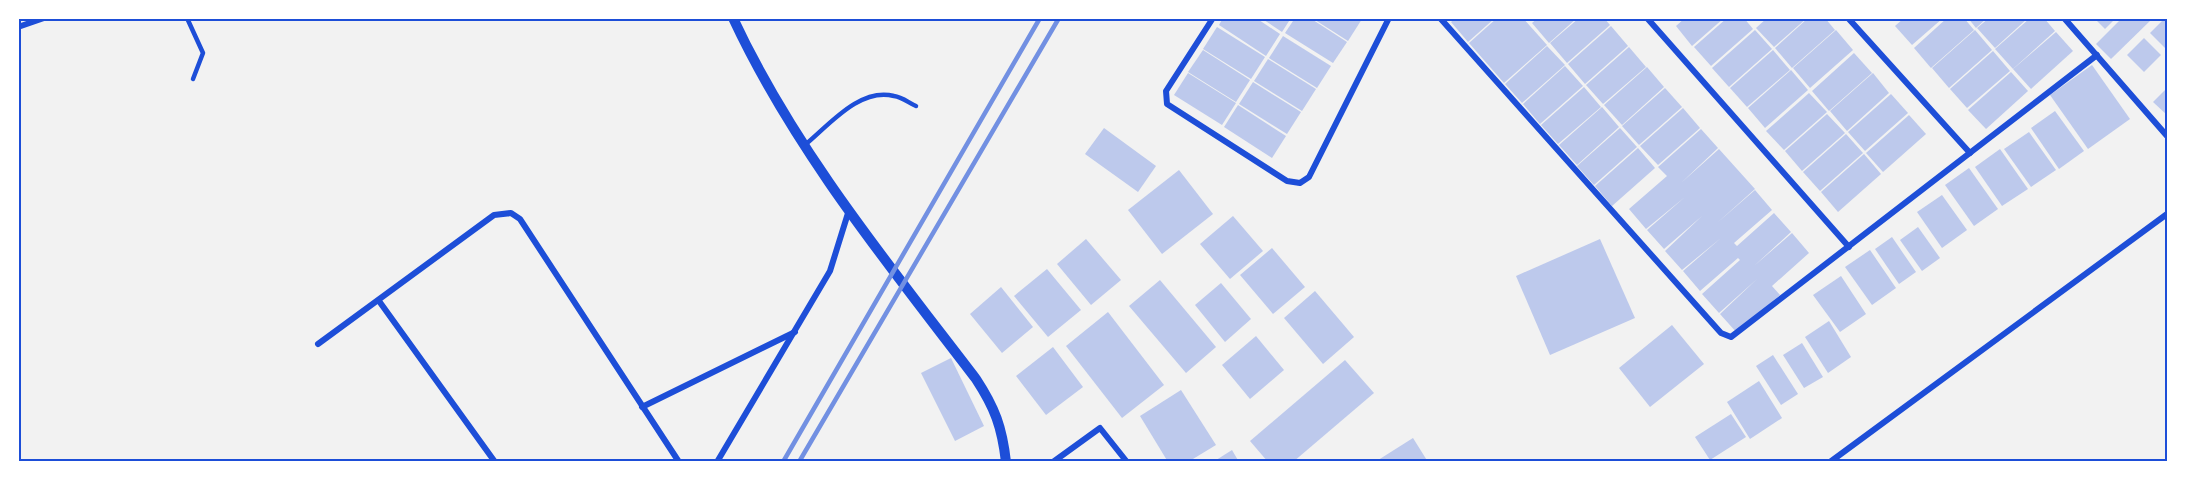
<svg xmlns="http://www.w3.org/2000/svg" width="2185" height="480" font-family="Arial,sans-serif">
<rect width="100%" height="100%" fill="#f2f2f2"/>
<g fill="#bdc9ec">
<polygon points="1223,18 1256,18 1280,34 1266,56 1219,25"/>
<polygon points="1261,18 1291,18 1282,32"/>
<polygon points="1295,18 1310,18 1347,42 1333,63 1285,33"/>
<polygon points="1312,18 1360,18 1362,19 1348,41"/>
<polygon points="1456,18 1495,18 1468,42 1451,22"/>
<polygon points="1497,18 1523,18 1547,45 1504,83 1469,43"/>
<polygon points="1538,18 1577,18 1549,43 1532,23"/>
<polygon points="1579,18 1604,18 1610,25 1567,63 1550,43"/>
<polygon points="1685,18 1724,18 1692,46 1676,26"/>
<polygon points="1727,18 1744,18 1753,29 1711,66 1694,47"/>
<polygon points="1767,18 1807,18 1774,47 1756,28"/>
<polygon points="1808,18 1825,18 1835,30 1792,68 1775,48"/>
<polygon points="1904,18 1943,18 1912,45 1895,26"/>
<polygon points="1947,18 1964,18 1974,30 1931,68 1914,48"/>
<polygon points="1968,18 1987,18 1976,28"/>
<polygon points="1989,18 2028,18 1995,48 1977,28"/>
<polygon points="2030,18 2044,18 2055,31 2013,69 1995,49"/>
<polygon points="2094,18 2116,18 2105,29"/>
<polygon points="2122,18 2153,18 2111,59 2096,44"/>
<polygon points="2164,19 2167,23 2167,50 2150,33"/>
<polygon points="1611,26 1628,46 1585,84 1568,64"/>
<polygon points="1217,27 1265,57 1251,79 1203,49"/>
<polygon points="1755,30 1772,49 1729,87 1712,68"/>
<polygon points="1836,30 1853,50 1810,88 1793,68"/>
<polygon points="1975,30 1992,50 1949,88 1932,68"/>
<polygon points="2056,32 2073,51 2031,89 2013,69"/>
<polygon points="1283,36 1331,66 1317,88 1269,58"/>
<polygon points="2144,38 2161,55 2144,72 2127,55"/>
<polygon points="1547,46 1565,65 1522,103 1505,84"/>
<polygon points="1629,47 1646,67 1603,104 1586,85"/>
<polygon points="1203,50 1250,80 1236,102 1188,72"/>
<polygon points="1773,50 1790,70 1747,107 1730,88"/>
<polygon points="1993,51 2010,71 1967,108 1950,89"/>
<polygon points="1854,53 1872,73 1829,111 1812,91"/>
<polygon points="1268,59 1316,89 1302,111 1254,81"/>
<polygon points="2092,65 2130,119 2088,149 2050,95"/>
<polygon points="1565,66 1583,86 1540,124 1523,104"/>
<polygon points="1647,67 1664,87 1622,125 1604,105"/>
<polygon points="1791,70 1808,90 1765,128 1748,108"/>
<polygon points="2011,72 2028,91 1986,129 1968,110"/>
<polygon points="1188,73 1236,103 1222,125 1174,95"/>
<polygon points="1873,73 1889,93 1847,131 1830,111"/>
<polygon points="1253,82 1301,112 1287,134 1239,104"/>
<polygon points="1584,87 1601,107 1558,144 1541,125"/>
<polygon points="1665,88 1682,107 1639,145 1622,126"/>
<polygon points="2167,88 2167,115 2153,102"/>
<polygon points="1809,93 1827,112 1784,150 1766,131"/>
<polygon points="1891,94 1908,113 1865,151 1848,132"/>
<polygon points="1238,105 1286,136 1272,158 1224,127"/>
<polygon points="1602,107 1619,127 1577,165 1559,145"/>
<polygon points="1683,108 1700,128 1658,165 1640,146"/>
<polygon points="2055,111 2084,151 2059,169 2031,128"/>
<polygon points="1827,114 1845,133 1802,171 1785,151"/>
<polygon points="1909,115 1926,134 1883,172 1866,153"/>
<polygon points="1104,128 1156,166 1138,192 1085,154"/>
<polygon points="1620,128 1637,147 1594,185 1577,166"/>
<polygon points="1701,129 1718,148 1681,183 1719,149 1737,169 1698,202 1737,169 1755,189 1717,223 1755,190 1772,210 1734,243 1737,246 1774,213 1791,232 1754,266 1792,233 1809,253 1772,286 1780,295 1737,333 1720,314 1757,279 1719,313 1702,294 1740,260 1738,258 1700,291 1683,271 1721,238 1682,270 1665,251 1702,216 1664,249 1647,230 1685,197 1646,229 1629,209 1667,176 1658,167"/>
<polygon points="2029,132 2056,170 2031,187 2004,149"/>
<polygon points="1846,134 1863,153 1820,191 1803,172"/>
<polygon points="1638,148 1655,168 1612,206 1595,186"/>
<polygon points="2000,149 2028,189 2002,206 1975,167"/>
<polygon points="1864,154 1881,174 1838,212 1821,192"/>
<polygon points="1969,168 1998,209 1974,226 1945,185"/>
<polygon points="1179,170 1213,214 1162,254 1128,210"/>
<polygon points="1942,195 1967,230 1942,248 1917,212"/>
<polygon points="1233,216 1263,251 1230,279 1200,244"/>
<polygon points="1918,227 1940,258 1922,271 1900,240"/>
<polygon points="1892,237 1916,272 1899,284 1875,249"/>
<polygon points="1086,239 1121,280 1091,305 1057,264"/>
<polygon points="1600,239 1635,318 1550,355 1516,276"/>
<polygon points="1272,248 1305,287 1273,314 1240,275"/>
<polygon points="1870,250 1896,288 1872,305 1845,267"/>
<polygon points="1047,269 1081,310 1048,337 1014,296"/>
<polygon points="1841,276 1866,314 1840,332 1813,295"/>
<polygon points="1160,280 1216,347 1186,373 1129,306"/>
<polygon points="1221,283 1251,319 1225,342 1195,305"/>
<polygon points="1001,287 1033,327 1002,353 970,314"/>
<polygon points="1315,291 1354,337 1323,364 1284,318"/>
<polygon points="1108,312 1164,385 1122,418 1066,346"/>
<polygon points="1829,321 1851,357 1828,373 1805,337"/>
<polygon points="1672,325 1704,364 1650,407 1619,368"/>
<polygon points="1256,336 1284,370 1250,399 1222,365"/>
<polygon points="1802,343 1823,377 1804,388 1783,355"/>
<polygon points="1053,347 1083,387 1046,415 1016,376"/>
<polygon points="1773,355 1798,394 1781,405 1756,366"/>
<polygon points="951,358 984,426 955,441 921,373"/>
<polygon points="1345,360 1374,393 1293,462 1268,462 1250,441"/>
<polygon points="1759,381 1782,418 1750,439 1727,402"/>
<polygon points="1181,390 1216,445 1188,462 1168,462 1140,416"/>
<polygon points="1731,414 1746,437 1710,460 1695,437"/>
<polygon points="1413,438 1428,462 1375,462"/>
<polygon points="1232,450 1239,462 1213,462"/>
</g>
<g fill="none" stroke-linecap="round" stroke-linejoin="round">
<g stroke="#1d4ed8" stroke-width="4.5">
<polyline points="187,18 203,53 193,79"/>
<path d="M806 144C829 125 860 87 894 96 902 97 909 103 916 106"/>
</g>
<g stroke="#1d4ed8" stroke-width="6">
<polyline points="1213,18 1166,91 1167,104 1287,181 1300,183 1309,177 1389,18"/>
<polyline points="1440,18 1721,333 1731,337 2097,55"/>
<polyline points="1647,18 1849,247"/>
<polyline points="1848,18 1970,153"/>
<polyline points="2064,18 2167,136"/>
<polyline points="18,27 44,18"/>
<polyline points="379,301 495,462"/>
<polyline points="318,344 494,215 511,213 520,219 679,462"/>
<polyline points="642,407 795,332"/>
<polyline points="717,462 830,271 849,210"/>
<polyline points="1053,462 1100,428 1127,462"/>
<polyline points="1830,462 2167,214"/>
</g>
<path stroke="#1d4ed8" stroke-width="10" d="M733 18C794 149 889 265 976 379 995 408 1002 427 1006 462"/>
<g stroke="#7290e2" stroke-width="4.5">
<polyline points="783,462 1040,18"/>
<polyline points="799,462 1059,18"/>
</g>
</g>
<rect width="2185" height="480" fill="none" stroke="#ffffff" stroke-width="39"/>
<rect x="20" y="20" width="2146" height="440" fill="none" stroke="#1d4ed8" stroke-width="2"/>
</svg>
